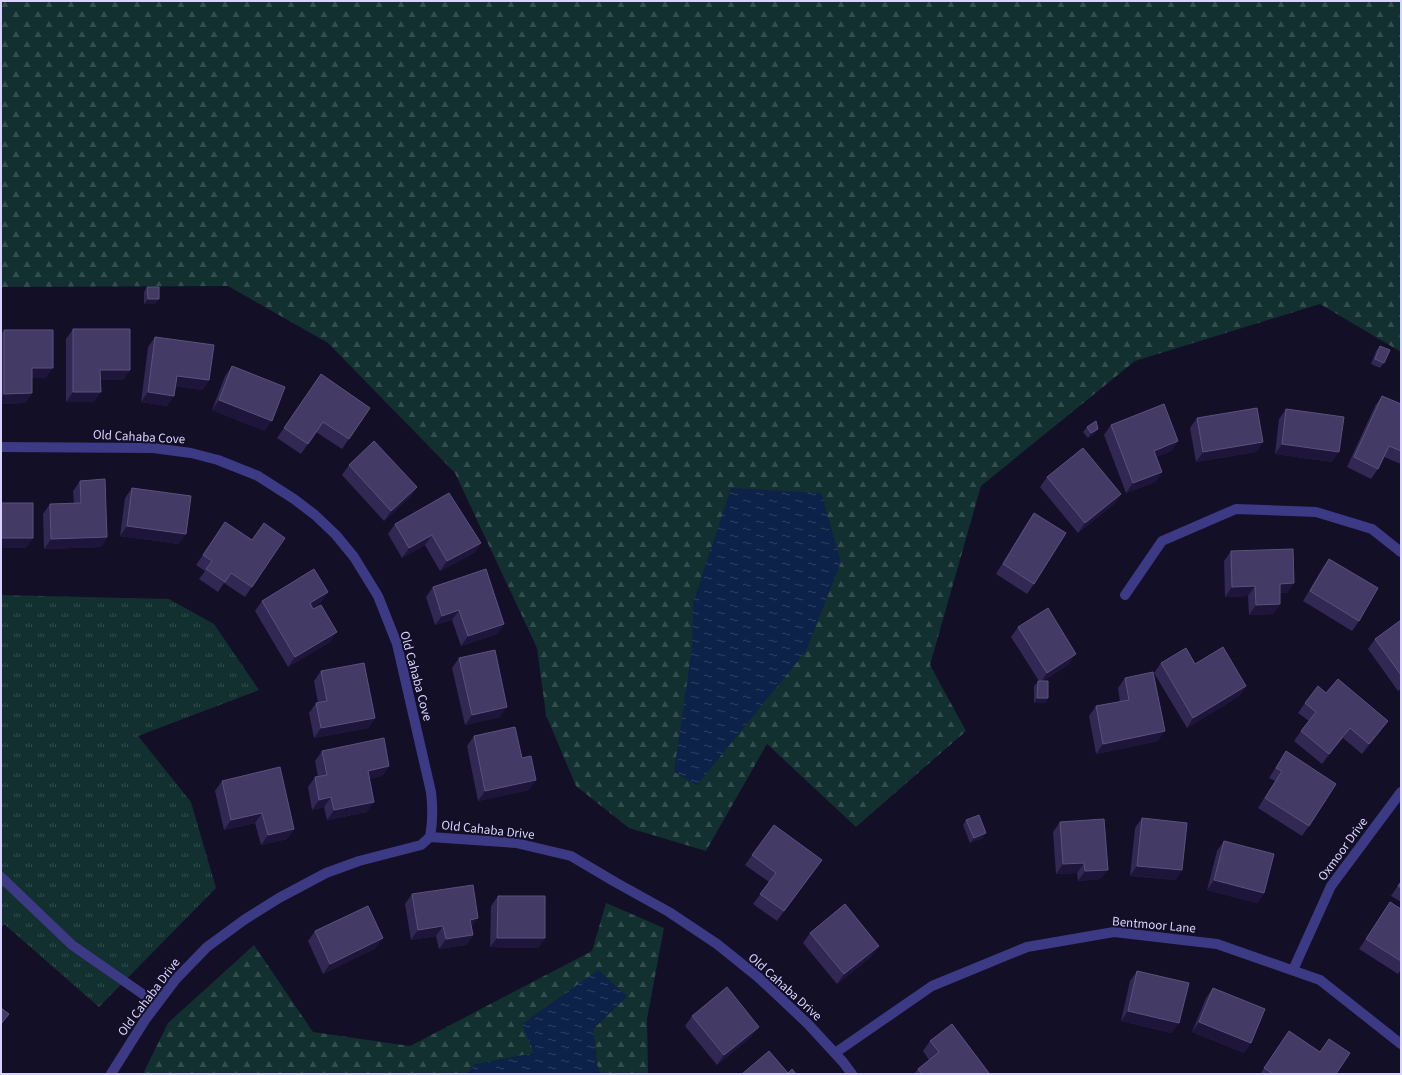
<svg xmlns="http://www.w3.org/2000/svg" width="1402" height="1075" font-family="'Source Sans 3',sans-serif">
<defs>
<pattern id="forest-firs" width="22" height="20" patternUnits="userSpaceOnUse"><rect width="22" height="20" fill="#12302f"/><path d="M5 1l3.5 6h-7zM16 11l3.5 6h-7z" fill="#344d4e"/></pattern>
<pattern id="park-tufts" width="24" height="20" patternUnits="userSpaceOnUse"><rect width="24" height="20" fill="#12302f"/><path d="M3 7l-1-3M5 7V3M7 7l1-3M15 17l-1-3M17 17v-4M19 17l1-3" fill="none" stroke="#344d4e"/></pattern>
<pattern id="water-ripples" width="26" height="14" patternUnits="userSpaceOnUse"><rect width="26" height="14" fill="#0c2248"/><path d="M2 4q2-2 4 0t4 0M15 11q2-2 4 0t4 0" fill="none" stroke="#2f4163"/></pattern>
</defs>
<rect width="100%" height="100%" fill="#130f26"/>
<g fill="url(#forest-firs)">
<polygon points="1,1 1401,1 1401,352 1320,304 1135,361 981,486 930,665 966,731 856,827 767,744 706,851 629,828 576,786 546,715 537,648 455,473 328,343 228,286 1,287"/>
<polygon points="606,903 664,928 647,1019 648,1074 600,1074 597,1065 593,1029 627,996 534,1053 474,1065 468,1074 143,1074 168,1023 254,945 313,1032 410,1046 592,951"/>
</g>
<polygon fill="url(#park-tufts)" points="1,595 169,599 214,624 259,690 138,736 191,802 216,888 99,1007 4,924 1,927"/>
<g fill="url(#water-ripples)">
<polygon points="731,488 821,493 841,562 806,651 697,785 674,772 692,648 693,603"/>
<polygon points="598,970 627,996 593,1029 597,1065 600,1074 468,1074 474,1065 534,1053 522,1024"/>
</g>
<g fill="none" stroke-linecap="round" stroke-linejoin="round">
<g stroke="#3d3a85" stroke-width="10">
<path d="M1 447 153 448 191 453 218 460 258 476 294 499 315 515 336 535 354 557 378 596 397 644 431 792C433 808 433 821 430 837"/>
<polyline points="1125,595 1162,541 1236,509 1316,512 1372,529 1401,552"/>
<polyline points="1,877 72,945 157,1004"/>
<polyline points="1293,970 1331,886 1401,792"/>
<polyline points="835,1053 932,986 1027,947 1114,932 1217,944 1320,980 1401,1044"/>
<polyline points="111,1074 145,1020 176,979 207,947 244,920 279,898 326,873 359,861 421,845 430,837 516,843 571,856 615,882 669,912 717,944 758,977 808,1024 843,1062 852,1074"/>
</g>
</g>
<g fill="#312854">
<polygon points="147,287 155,304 144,304 144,292"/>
<polygon points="73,329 130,370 123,380 101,380 94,402 66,402 66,339"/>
<polygon points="4,330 46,378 32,378 32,393 25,403 1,404 1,334"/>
<polygon points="155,337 209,380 202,390 176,386 167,406 141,402 148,347"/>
<polygon points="1380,346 1384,363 1380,368 1371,364 1376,351"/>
<polygon points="232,366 265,431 212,410 225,376"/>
<polygon points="321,374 370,408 342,449 316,432 301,454 277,438"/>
<polygon points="1382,396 1400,404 1401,403 1401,464 1384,457 1378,469 1371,479 1347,467 1375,406"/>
<polygon points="1286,409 1332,462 1275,454 1279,419"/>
<polygon points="1197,418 1263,442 1256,452 1196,462 1190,428"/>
<polygon points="1111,425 1178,441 1171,451 1156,457 1162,472 1155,482 1126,493 1104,435"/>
<polygon points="1087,427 1098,429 1094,434 1088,438 1083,432"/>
<polygon points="349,465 417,487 410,497 384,521 342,475"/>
<polygon points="1047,477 1121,494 1114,504 1078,533 1040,487"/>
<polygon points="80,481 107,537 101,547 44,549 43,514 50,504 74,503 73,491"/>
<polygon points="132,488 179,544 120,536 125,498"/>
<polygon points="1034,513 1034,584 1027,594 996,574 1027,523"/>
<polygon points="225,522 252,540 264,523 285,538 245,597 224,583 218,592 199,579 205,571 196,565"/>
<polygon points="395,524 481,543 474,553 440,571 425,545 402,558 388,534"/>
<polygon points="1231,551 1294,583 1287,593 1280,593 1280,604 1273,614 1249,615 1248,596 1225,597 1224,561"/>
<polygon points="1329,559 1359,621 1352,631 1303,601 1322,569"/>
<polygon points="433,587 504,624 497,634 461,646 452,620 435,625 426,597"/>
<polygon points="328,592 321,602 312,608 330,642 288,667 255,611 262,601"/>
<polygon points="1401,620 1401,689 1398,691 1368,649 1375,639"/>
<polygon points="1018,627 1069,664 1043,681 1048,698 1045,703 1034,703 1034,686 1039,681 1011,637"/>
<polygon points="459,658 500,717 465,725 452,668"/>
<polygon points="1161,663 1195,664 1246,686 1239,696 1187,728 1154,673"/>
<polygon points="321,671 375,718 368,728 314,738 309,713 316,703 318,703 314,681"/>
<polygon points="1125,678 1158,741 1096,754 1089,716 1096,706 1120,702 1118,688"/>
<polygon points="1326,693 1381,731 1362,754 1343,738 1322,764 1294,741 1301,731 1309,721 1298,713 1305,703"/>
<polygon points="474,736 529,790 478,801 467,746"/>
<polygon points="322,751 389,766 382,776 369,779 367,812 327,820 324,807 312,810 308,787 315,777 318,777 315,761"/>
<polygon points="1286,751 1309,826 1302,836 1258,808 1275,781 1269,778"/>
<polygon points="222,781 294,829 287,839 261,845 255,823 224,830 215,791"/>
<polygon points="1142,818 1182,870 1175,880 1130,876 1135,828"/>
<polygon points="966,820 983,838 970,843 963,825"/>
<polygon points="1060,822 1101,879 1078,881 1077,873 1056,874 1053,832"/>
<polygon points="1224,841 1264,893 1257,903 1207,890 1217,851"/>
<polygon points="752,855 822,860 777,921 753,904 769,882 745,865"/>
<polygon points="1401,881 1401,902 1391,896"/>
<polygon points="412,894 472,928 473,935 466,945 439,949 436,936 411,940 405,904"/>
<polygon points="498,896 545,938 538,948 490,947 491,906"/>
<polygon points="1390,902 1401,909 1401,970 1398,974 1359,949"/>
<polygon points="315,931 376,948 323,974 308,941"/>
<polygon points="810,933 872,956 837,984 803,943"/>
<polygon points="1137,971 1172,1033 1121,1021 1130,981"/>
<polygon points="1213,988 1251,1043 1244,1053 1192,1032 1206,998"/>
<polygon points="692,1016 752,1036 717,1065 685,1026"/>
<polygon points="1289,1031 1336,1074 1260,1074"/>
<polygon points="930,1041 988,1074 914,1074 918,1069 929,1060 923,1051"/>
</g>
<g fill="#1d163a">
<polygon points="148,299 159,299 155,304 144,304"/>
<polygon points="32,368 53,368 46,378 25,378"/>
<polygon points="100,370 130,370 123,380 93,380"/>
<polygon points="177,376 209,380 202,390 170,386"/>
<polygon points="73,392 101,392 94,402 66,402"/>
<polygon points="148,392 174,396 167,406 141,402"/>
<polygon points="32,393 25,403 1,404 1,398 4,394"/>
<polygon points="219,400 272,421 265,431 212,410"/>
<polygon points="1098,429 1094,434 1088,438 1091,433"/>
<polygon points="1178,441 1171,451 1147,461 1154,451"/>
<polygon points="1263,442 1256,452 1196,462 1203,452"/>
<polygon points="1282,444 1339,452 1332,462 1275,454"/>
<polygon points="1162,472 1155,482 1126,493 1133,483"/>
<polygon points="417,487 410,497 384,521 391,511"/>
<polygon points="1121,494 1114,504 1078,533 1085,523"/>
<polygon points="127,526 186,534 179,544 120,536"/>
<polygon points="432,535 425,545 402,558 409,548"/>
<polygon points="107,537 101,547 44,549 51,539"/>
<polygon points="1,538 33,538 26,548 1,548"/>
<polygon points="481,543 474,553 440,571 447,561"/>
<polygon points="1294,583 1287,593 1273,594 1280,584"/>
<polygon points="1255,586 1248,596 1225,597 1232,587"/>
<polygon points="328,592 321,602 303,613 310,603"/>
<polygon points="1280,604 1273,614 1249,615 1256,605"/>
<polygon points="459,610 452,620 435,625 442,616"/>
<polygon points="504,624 497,634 461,646 468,636"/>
<polygon points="337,632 330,642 288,667 295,657"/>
<polygon points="1076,654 1069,664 1040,683 1047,673"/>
<polygon points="1246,686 1239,696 1187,728 1193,718"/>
<polygon points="1037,698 1048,698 1045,703 1034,703"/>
<polygon points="507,707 500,717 465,725 472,715"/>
<polygon points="375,718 368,728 314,738 321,728"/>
<polygon points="1388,721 1381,731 1362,754 1369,744"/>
<polygon points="1350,728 1343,738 1322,764 1329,754"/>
<polygon points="1165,731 1158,741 1096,754 1103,744"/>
<polygon points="389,766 382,776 361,781 368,771"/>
<polygon points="536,780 529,790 478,801 485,791"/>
<polygon points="331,797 324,807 312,810 319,800"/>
<polygon points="374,802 367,812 327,820 334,810"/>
<polygon points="262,813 255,823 224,830 231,820"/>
<polygon points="294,829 287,839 261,845 268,835"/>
<polygon points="986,833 983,838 970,843 974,838"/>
<polygon points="822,860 815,870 777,921 784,911"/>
<polygon points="1084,863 1077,873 1056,874 1063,864"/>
<polygon points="1137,866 1182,870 1175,880 1130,876"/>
<polygon points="1108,870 1101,879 1078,881 1085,871"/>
<polygon points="1214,880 1264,893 1257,903 1207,890"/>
<polygon points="478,918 471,928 470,920"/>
<polygon points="443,926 436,936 411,940 418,930"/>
<polygon points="473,935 466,945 439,949 446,939"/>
<polygon points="383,938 376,948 323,974 330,964"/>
<polygon points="497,938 545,938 538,948 490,947"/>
<polygon points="879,946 872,956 837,984 844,974"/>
<polygon points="1128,1011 1179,1023 1172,1033 1121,1021"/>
<polygon points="9,1014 1,1025 1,1024"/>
<polygon points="1199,1022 1251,1043 1244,1053 1192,1032"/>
<polygon points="759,1027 752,1036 717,1065 724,1055"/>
</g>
<g fill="#433a66" stroke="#5a527e">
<polygon points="147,287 159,287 159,299 148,299"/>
<polygon points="73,329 130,329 130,370 100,370 101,392 73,392"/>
<polygon points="4,330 53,330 53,368 32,368 32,393 4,394"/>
<polygon points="155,337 214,345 209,380 177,376 174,396 148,392"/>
<polygon points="1380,346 1390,350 1384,363 1375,359"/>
<polygon points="232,366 285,387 272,421 219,400"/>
<polygon points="321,374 370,408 349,439 323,422 308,444 284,428"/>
<polygon points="1382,396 1401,404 1401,451 1389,446 1378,469 1354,457"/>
<polygon points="1164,404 1178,441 1154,451 1162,472 1133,483 1111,425"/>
<polygon points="1257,408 1263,442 1203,452 1197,418"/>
<polygon points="1286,409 1344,417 1339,452 1282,444"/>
<polygon points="1096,421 1098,429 1091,433 1087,427"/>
<polygon points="374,441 417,487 391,511 349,465"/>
<polygon points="1083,448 1121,494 1085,523 1047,477"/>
<polygon points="105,479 107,537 51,539 50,504 81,503 80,481"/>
<polygon points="132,488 191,496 186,534 127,526"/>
<polygon points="449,493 481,543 447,561 432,535 409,548 395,524"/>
<rect x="1" y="503" width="32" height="35"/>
<polygon points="1034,513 1066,533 1034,584 1003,564"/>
<polygon points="225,522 252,540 264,523 285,538 252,587 231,573 225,582 206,569 212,561 203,555"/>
<polygon points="1293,549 1294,583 1280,584 1280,604 1256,605 1255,586 1232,587 1231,551"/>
<polygon points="1329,559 1378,588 1359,621 1310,591"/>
<polygon points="314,569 328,592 310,603 313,609 321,605 337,632 295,657 262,601"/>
<polygon points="486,569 504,624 468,636 459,610 442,616 433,587"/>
<polygon points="1048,608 1076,654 1047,673 1018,627"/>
<polygon points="1401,620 1401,675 1375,639"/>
<polygon points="1223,647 1246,686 1193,718 1161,663 1186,648 1195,664"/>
<polygon points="495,650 507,707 472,715 459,658"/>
<polygon points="364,663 375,718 321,728 316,703 327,701 321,671"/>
<polygon points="1153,672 1165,731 1103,744 1096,706 1129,700 1125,678"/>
<polygon points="1338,679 1388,721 1369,744 1350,728 1329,754 1301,731 1316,712 1305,703 1318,686 1326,693"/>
<polygon points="1038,681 1048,681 1048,698 1037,698"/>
<polygon points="515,727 522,758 531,756 536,780 485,791 474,736"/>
<polygon points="384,738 389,766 368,771 374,802 334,810 331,797 319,800 315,777 327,775 322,751"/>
<polygon points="1286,751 1336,784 1309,826 1265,798 1282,771 1276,768"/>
<polygon points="280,767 294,829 268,835 262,813 231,820 222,781"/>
<polygon points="979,815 986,833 974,838 966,820"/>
<polygon points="1142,818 1187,823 1182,870 1137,866"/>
<polygon points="1104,819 1108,870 1085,871 1084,863 1063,864 1060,822"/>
<polygon points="774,825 822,860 784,911 760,894 776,873 752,855"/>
<polygon points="1224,841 1274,854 1264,893 1214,880"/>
<polygon points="1401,882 1401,888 1398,886"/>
<polygon points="473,885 478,918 470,920 473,935 446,939 443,926 418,930 412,894"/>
<polygon points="498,896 545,896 545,938 497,938"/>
<polygon points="1390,902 1401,909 1401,961 1366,939"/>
<polygon points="845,904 879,946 844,974 810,933"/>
<polygon points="368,906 383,938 330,964 315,931"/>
<polygon points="1137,971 1189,983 1179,1023 1128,1011"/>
<polygon points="727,987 759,1027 724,1055 692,1016"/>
<polygon points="1213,988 1265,1009 1251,1043 1199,1022"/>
<polygon points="1,1008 9,1014 1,1024"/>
<polygon points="952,1024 989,1073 987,1074 922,1074 918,1069 939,1052 930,1041"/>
<polygon points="1289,1031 1320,1052 1329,1039 1350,1053 1336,1074 1288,1074 1287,1073 1286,1074 1273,1074 1264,1068"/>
<polygon points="769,1051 788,1073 792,1069 796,1074 742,1074"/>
</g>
<g text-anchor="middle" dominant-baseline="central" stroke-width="4" stroke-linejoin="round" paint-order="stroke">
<g font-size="13" fill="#d9d4ff" stroke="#130f26">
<text transform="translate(139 437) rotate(3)">Old Cahaba Cove</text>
<text transform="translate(416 676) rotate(75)">Old Cahaba Cove</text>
<text transform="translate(488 830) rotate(6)">Old Cahaba Drive</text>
<text transform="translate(1343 849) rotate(-54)">Oxmoor Drive</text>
<text transform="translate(1154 925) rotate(5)">Bentmoor Lane</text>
<text transform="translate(785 987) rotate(42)">Old Cahaba Drive</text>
<text transform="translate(149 997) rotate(-53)">Old Cahaba Drive</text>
</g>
</g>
<rect width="1402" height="1075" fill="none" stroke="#d9d4ff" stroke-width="4"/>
</svg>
